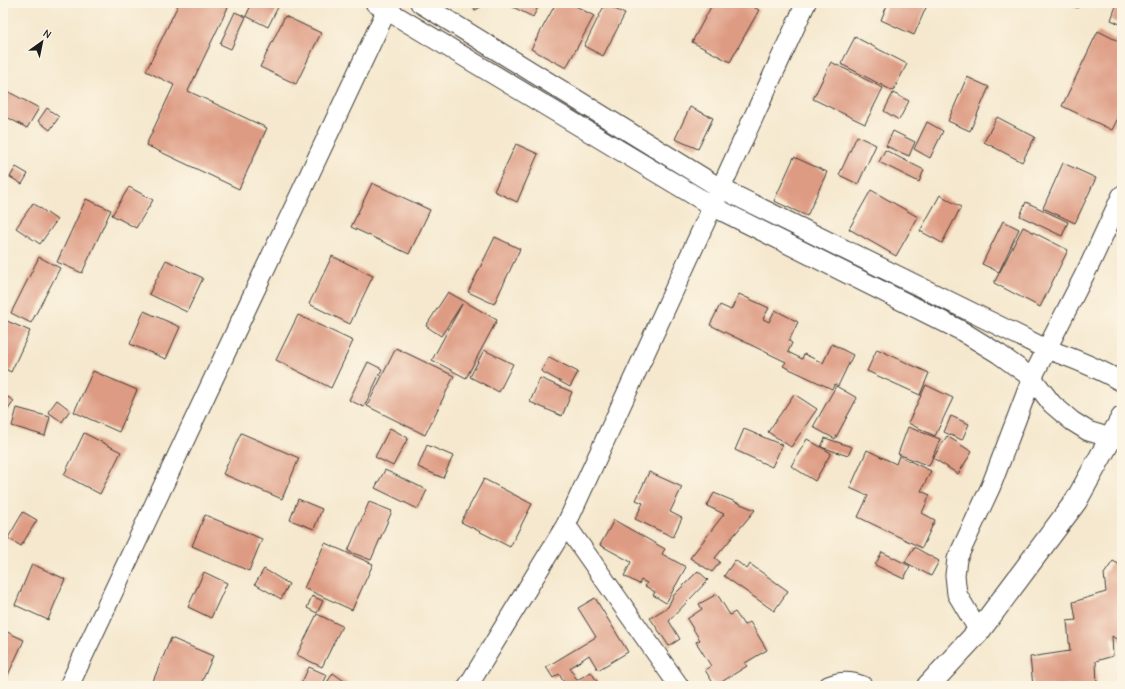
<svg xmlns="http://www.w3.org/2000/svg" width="1125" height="689" font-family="'Comic Neue',sans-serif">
<rect width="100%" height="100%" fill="#fcf5e5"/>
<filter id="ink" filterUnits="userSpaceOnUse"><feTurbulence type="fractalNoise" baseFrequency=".025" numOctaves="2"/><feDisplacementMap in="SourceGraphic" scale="8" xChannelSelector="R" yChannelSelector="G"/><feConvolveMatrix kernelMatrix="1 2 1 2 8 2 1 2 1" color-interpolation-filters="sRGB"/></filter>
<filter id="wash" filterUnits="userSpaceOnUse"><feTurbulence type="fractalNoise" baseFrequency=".012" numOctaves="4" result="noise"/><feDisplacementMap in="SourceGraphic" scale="16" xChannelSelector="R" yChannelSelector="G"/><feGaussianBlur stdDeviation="0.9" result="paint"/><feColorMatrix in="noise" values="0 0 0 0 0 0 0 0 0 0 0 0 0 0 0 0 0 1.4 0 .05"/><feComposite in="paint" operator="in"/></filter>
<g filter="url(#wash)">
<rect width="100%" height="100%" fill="#f5e8ce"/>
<g id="blocks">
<g fill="#de9b83">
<polygon points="179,3 230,3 188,91 267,128 239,189 146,145 174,85 146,71"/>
<polygon points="252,3 270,3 278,7 268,27 246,16"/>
<polygon points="471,3 488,3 475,10"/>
<polygon points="505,3 540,3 533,17"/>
<polygon points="556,3 570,3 594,16 566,68 531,49"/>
<polygon points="713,3 746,3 759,10 730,62 692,42"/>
<polygon points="888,3 928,3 914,35 881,20"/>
<polygon points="1067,3 1080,3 1078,8"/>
<polygon points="1117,3 1122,3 1122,25 1111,20"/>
<polygon points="605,4 625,14 603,56 584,46"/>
<polygon points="235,12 246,17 231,49 220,44"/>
<polygon points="285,16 321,33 296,84 260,67"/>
<polygon points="1098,31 1122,43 1122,110 1112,130 1062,106"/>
<polygon points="855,37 907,64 893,91 841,64"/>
<polygon points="831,62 883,88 865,124 813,99"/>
<polygon points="967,77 989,87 970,131 948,121"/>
<polygon points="3,89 39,108 27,128 3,115"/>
<polygon points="893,93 909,101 899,120 884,111"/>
<polygon points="690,107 713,118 698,149 675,139"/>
<polygon points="47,108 59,117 50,130 38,121"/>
<polygon points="997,117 1035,137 1022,162 984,142"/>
<polygon points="927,122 943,131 930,158 914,149"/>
<polygon points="893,131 915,142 909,156 886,146"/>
<polygon points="857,136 876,145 858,184 839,175"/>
<polygon points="516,144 538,154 517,202 494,191"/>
<polygon points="885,150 924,170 919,182 879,162"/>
<polygon points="794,157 827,172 807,216 774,201"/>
<polygon points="1063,163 1096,178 1075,223 1043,208"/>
<polygon points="16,167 28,174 22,184 10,177"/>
<polygon points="372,183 430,210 409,254 351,227"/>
<polygon points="129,187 153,200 136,228 112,215"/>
<polygon points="871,190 918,217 896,256 849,229"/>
<polygon points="940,195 961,207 942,243 920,231"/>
<polygon points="86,199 111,210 82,273 57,262"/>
<polygon points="1026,202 1068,222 1062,236 1020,216"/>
<polygon points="33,203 57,220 40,244 16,228"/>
<polygon points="1003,221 1019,229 999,272 982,264"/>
<polygon points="1023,227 1068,250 1040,307 994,283"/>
<polygon points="495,237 520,249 494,304 468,292"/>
<polygon points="332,256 373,276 350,324 309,304"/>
<polygon points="39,257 60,268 31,323 11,313"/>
<polygon points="166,260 203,278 187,312 149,294"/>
<polygon points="448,292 497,320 466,378 432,360 462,304 441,336 426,326"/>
<polygon points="739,294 769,308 763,319 769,322 775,310 798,322 789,341 792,343 788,352 802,359 804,354 823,363 832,344 853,355 838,386 835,384 832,389 783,366 786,362 710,325 720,305 731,310"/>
<polygon points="144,311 180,327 166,359 130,344"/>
<polygon points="298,315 353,341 331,388 276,360"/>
<polygon points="7,321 30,331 11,372 3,368 3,331"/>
<polygon points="396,348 454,376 425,435 367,406"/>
<polygon points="877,349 929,373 920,395 867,371"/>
<polygon points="484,350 513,364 499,392 470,377"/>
<polygon points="549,357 578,372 570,387 541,371"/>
<polygon points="368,362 382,369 364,407 349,400"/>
<polygon points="93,371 137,390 119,432 74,412"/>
<polygon points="540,378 572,392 562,416 530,402"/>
<polygon points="926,385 953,398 935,436 908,423"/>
<polygon points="836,386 857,398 835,439 813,427"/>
<polygon points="3,394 14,401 4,415 3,414"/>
<polygon points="794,394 817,409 791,447 768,432"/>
<polygon points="57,400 70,410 62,422 48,412"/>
<polygon points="17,408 50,417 45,436 12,426"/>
<polygon points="951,416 969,424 962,440 944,432"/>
<polygon points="908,427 940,439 929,466 898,454"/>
<polygon points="390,428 408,438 393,466 375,457"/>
<polygon points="744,429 782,445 772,467 735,450"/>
<polygon points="84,433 121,452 100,494 64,475"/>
<polygon points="241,433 299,458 282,499 223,474"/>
<polygon points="947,436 972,452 958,474 933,458"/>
<polygon points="825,438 852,447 848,456 821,447"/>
<polygon points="807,439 831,453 815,481 791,466"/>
<polygon points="427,445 453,456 443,478 418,467"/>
<polygon points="867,450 896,464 899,456 931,471 921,491 930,495 922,513 935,520 922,548 858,517 868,496 850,488"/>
<polygon points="385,470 427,490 418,509 375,488"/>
<polygon points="649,472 682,487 670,512 682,518 673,537 635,519 643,503 636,500"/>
<polygon points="484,479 532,504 510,547 461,522"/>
<polygon points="714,493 755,510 715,558 720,562 712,572 690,558 724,514 707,506"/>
<polygon points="298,499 322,509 314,529 290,520"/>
<polygon points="369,502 392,511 371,560 348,551"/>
<polygon points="23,512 37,520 21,546 8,538"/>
<polygon points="205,515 262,539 249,571 192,546"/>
<polygon points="614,520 665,549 662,554 686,567 666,603 653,595 655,592 645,586 647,583 641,580 639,584 624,576 631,562 600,545"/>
<polygon points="325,543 373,564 352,610 304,588"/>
<polygon points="914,547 939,561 931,576 905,562"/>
<polygon points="882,552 910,566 904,579 875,565"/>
<polygon points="735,560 747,569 750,564 788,591 774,611 724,576"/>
<polygon points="1113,561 1122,566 1122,643 1112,636 1113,656 1096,661 1097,686 1033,686 1030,657 1070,651 1067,621 1076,620 1073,602 1106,592 1104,574"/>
<polygon points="32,564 65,579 48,620 15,605"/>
<polygon points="264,569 289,584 281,599 255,584"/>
<polygon points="698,571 708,580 669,621 680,639 669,646 650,618 668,607 673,596"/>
<polygon points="204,572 227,583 211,618 188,607"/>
<polygon points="717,594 730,615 735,612 744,625 750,622 767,650 745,663 747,666 715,686 705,670 711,666 696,642 700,640 687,619 702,609 699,604"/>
<polygon points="312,596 323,601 317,613 307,608"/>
<polygon points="595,598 628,652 598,670 589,655 570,668 577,680 591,672 600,686 566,686 559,674 553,678 546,667 596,637 578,608"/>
<polygon points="317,614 342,626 322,667 297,655"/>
<polygon points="3,630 24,640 3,686"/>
<polygon points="171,638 213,656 200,686 165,686 153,681"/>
<polygon points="309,667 327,675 322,686 305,686 301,684"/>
<polygon points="333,673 351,686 328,686 326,684"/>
</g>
</g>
</g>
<g filter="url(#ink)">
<use href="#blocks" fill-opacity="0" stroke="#3d3b37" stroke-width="1"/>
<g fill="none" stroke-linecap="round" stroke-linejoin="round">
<defs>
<g id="street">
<polyline points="375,3 712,206 960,330 999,354 1032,378 1052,404 1072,421 1088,431 1111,438"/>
<path d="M420 3 720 188 1046 349C1073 358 1098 368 1122 382"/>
<polyline points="566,525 679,686"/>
<polyline points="979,631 957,594 955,575 957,559 991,486 1032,378 1091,262 1122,195"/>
<polyline points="69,686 390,3"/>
<polyline points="468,686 566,525 806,3"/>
<path d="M828 686C841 681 850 681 863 686"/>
</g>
<polyline id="highway" points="928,686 979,631 1076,501 1122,418"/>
</defs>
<use href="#street" stroke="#3d3b37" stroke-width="21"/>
<use href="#highway" stroke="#3d3b37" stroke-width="24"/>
<use href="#street" stroke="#fff" stroke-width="19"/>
<use href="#highway" stroke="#fff" stroke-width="22"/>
</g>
</g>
<rect width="1125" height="689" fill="none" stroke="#fcf5e5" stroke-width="16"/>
<g transform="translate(42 42) rotate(33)" stroke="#fcf5e5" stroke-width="3" paint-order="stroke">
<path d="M0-3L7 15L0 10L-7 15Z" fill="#1c1c1c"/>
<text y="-6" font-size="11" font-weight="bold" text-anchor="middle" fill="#1c1c1c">N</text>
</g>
</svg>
